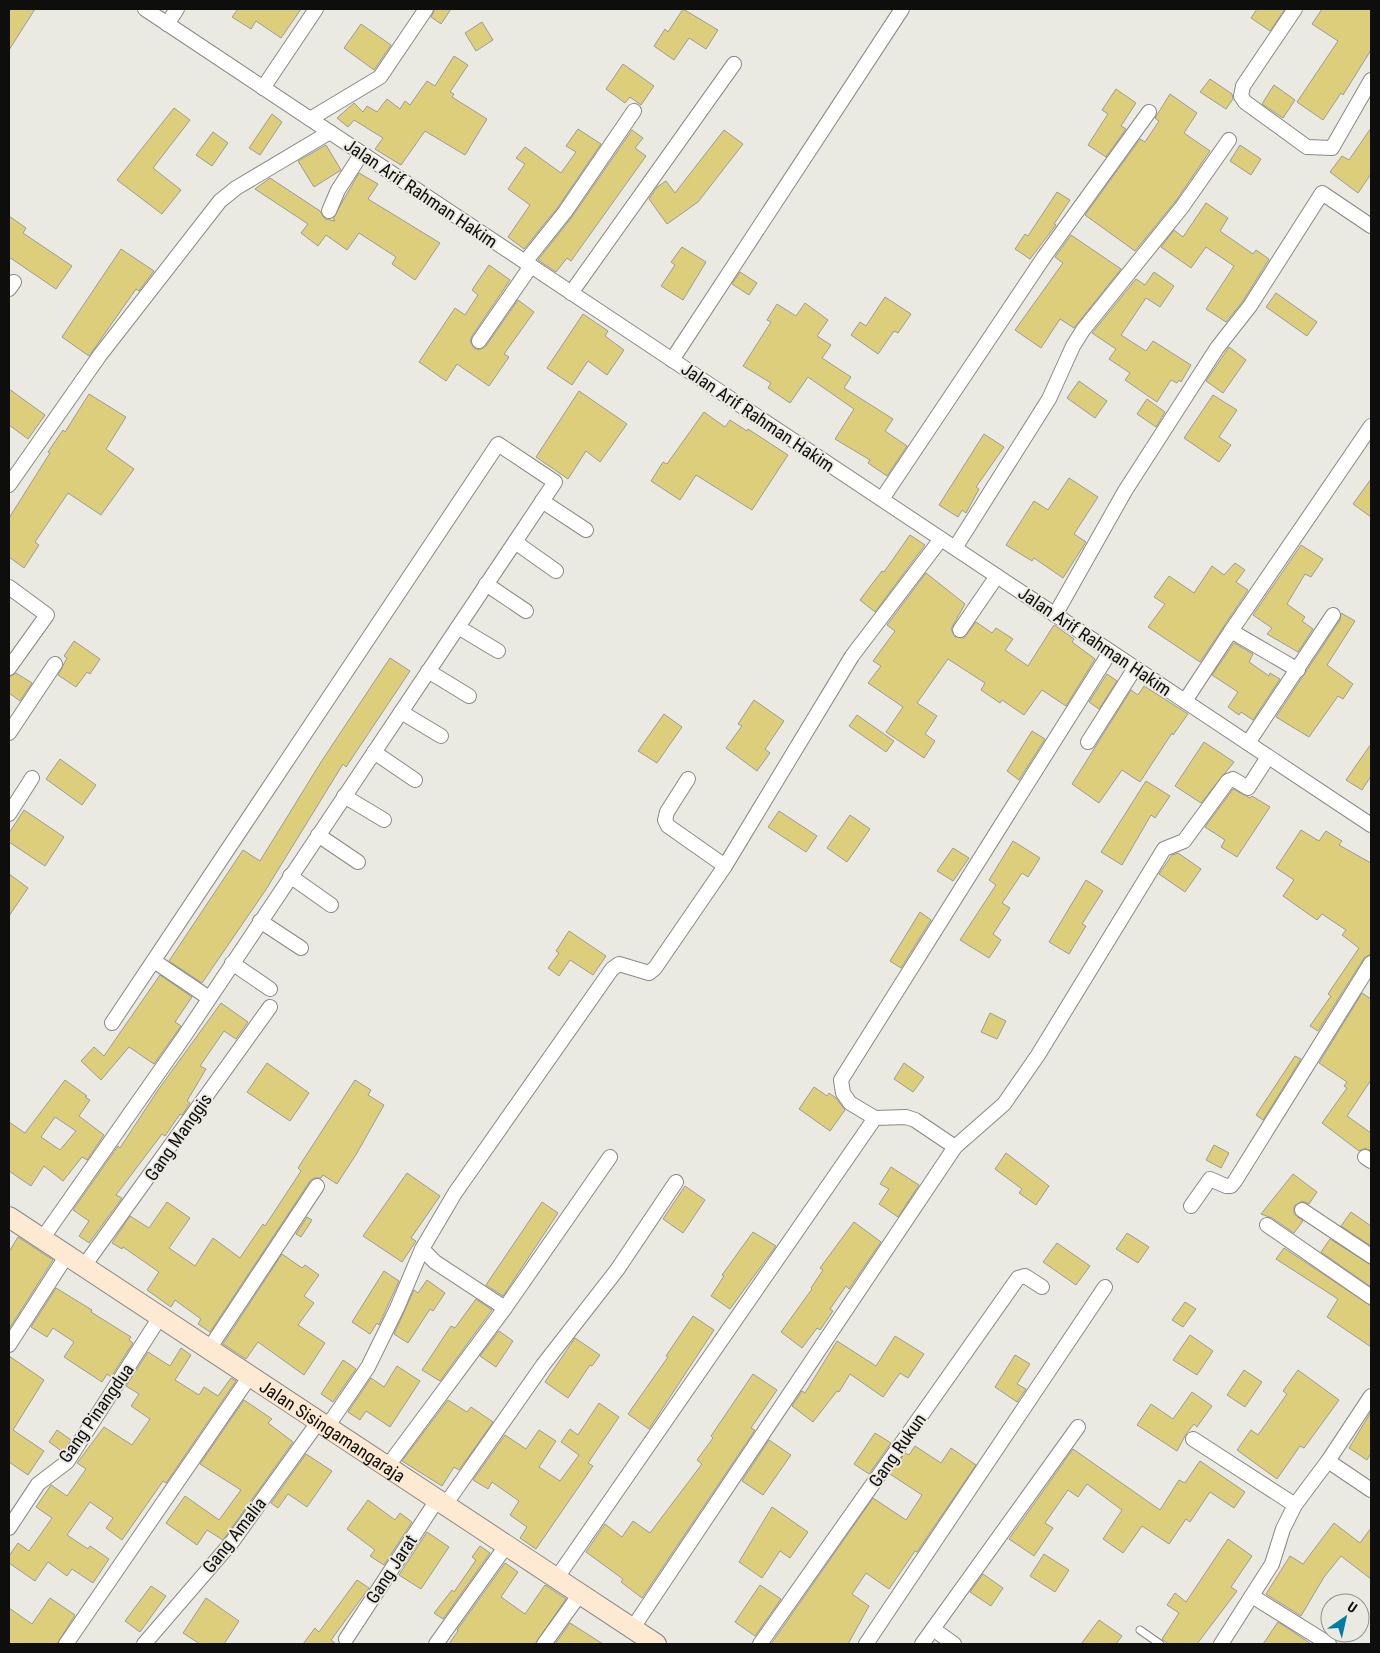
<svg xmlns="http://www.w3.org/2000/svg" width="1380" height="1653" font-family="'Roboto Condensed',sans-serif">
<rect width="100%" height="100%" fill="#eae9e2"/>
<g fill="#ddce7c" stroke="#9d9c96" fill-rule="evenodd">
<polygon points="9,9 35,9 9,50"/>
<polygon points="238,9 301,9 281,38 256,21 251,29 232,17"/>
<polygon points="435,9 451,9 441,24 431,17"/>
<polygon points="683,9 718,30 706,49 689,38 674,60 654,46 665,29 668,32"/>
<polygon points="1257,9 1285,9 1270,31 1251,18"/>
<polygon points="1322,9 1371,9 1371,50 1343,95 1341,93 1323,120 1297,102 1338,41 1312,24"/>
<polygon points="482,22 493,40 476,51 465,33"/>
<polygon points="361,24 391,45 374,70 344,48"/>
<polygon points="454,56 468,65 450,92 454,94 452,97 487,119 465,155 425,131 401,165 375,149 383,138 354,120 348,127 337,118 354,103 363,112 367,106 377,112 387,99 400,109 405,101 410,105 427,81 435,86"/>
<polygon points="623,64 654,86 641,105 630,97 625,103 606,89"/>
<polygon points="1210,79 1232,94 1233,99 1226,109 1200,92"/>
<polygon points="1274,85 1295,100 1283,118 1262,104"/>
<polygon points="1116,89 1136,103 1121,126 1126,129 1106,157 1088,145 1108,114 1102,110"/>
<polygon points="1170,94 1197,113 1184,133 1210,151 1175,202 1135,251 1085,215 1140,139 1145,142 1159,121 1155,118"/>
<polygon points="174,108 190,120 153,168 181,190 162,214 117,180"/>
<polygon points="272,114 282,122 260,155 249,148"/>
<polygon points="1371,128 1371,174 1358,193 1330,172 1342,156 1349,160"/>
<polygon points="578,129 601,144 558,207 524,249 508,237 530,205 508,189 525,164 516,158 525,147 561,173 576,152 566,146"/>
<polygon points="632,130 643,138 635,148 646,156 571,261 567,258 556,272 538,260 572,217"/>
<polygon points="724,130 743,144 698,202 667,224 649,199 657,187 666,181 675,193"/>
<polygon points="213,132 228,143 212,166 196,155"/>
<polygon points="326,145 341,170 314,187 298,161"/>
<polygon points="1240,145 1261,159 1251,175 1230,161"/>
<polygon points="359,173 378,184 368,199 440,243 415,280 392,264 396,257 359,233 347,250 326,235 318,246 301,233 308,224 255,189 270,178 320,211 325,219 335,221 333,218"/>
<polygon points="1057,192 1070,200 1054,224 1056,225 1030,259 1015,249 1025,234 1028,236"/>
<polygon points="1206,203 1228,218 1220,231 1253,254 1256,250 1269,259 1243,301 1226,322 1206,309 1234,266 1206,247 1191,268 1161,247 1174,230 1183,237"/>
<polygon points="9,216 26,228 23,233 72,266 56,289 9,257"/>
<polygon points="1071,235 1121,269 1074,328 1060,319 1041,348 1015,330 1063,263 1055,257"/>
<polygon points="682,247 706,262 683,300 661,286 675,265 671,262"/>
<polygon points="121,249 154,271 139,291 136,289 89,356 62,337"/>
<polygon points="489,265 510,280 472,336 470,341 474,348 479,350 486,346 518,300 534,312 504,354 509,357 489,386 457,364 446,381 419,362 455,308 465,315 478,295 472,290"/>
<polygon points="740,272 757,283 749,295 732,284"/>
<polygon points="1154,272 1174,286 1160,307 1146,298 1121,335 1146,351 1153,341 1191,365 1181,382 1179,380 1177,383 1171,380 1157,402 1125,380 1130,373 1109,359 1116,349 1092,333 1136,279 1145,285"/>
<polygon points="1276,293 1317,322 1307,336 1266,307"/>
<polygon points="885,297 911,314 898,333 894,331 878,354 851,335 860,322 866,326"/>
<polygon points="805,303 828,320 817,336 831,345 822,358 851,377 844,388 893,419 885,431 907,446 887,476 868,463 870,460 835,439 854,409 808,377 790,403 768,388 771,383 743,366 771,322 767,320 777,304 796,316"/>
<polygon points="583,314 608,331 605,336 624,350 607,375 588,361 572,385 547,368"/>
<polygon points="1229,347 1246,360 1223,393 1206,381"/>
<polygon points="1079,381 1107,401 1095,418 1067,398"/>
<polygon points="9,389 45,415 28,439 9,425"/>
<polygon points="579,391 627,424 600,462 586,451 568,479 536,457"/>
<polygon points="89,394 126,417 106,449 134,469 101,515 68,493 35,542 39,545 24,568 9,557 9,518 50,453 48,452 63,430 65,432"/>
<polygon points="1213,395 1237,410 1219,437 1231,445 1219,462 1184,438"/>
<polygon points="1147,399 1165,412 1156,427 1137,414"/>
<polygon points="704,412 725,427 730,420 747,431 748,429 788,455 752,510 696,475 680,500 651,481 663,462 667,464"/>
<polygon points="984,434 1004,447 976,487 979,489 966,513 962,510 958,517 939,505"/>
<polygon points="1069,478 1098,497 1074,534 1086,542 1063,578 1034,558 1032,561 1006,545 1034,501 1048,510"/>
<polygon points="1371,479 1371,517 1353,504"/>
<polygon points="910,535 925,545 875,612 860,600 882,571 884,572"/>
<polygon points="1301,545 1323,559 1311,577 1305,574 1287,604 1305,617 1302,621 1313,629 1298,652 1267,634 1272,628 1253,615"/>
<polygon points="1235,563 1245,570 1236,582 1248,590 1200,662 1148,627 1165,604 1154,597 1169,576 1194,593 1212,566 1224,575"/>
<polygon points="926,573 965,604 951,629 955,637 964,638 976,622 992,633 996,628 1013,639 1005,650 1028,666 1054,625 1074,639 1072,642 1095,659 1066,706 1042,690 1024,715 1002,700 1000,703 981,690 985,683 948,659 917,703 937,716 925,734 935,741 924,758 886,732 903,707 868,683 881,666 873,661 895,631 887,625"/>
<polygon points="1341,613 1355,621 1327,665 1353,684 1343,699 1338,696 1309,737 1276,717 1340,620"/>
<polygon points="74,641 100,659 90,674 87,672 76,687 58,675 67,658 64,656"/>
<polygon points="1234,643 1253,654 1249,662 1269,676 1270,673 1280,679 1253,720 1241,712 1239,715 1228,707 1238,692 1212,675"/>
<polygon points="390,658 410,671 346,767 343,764 265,891 202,983 169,961 243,850 260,861 321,762"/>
<polygon points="16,673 32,683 20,701 9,693 9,677"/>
<polygon points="1107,674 1117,681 1099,709 1089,702"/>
<polygon points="1144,686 1188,714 1173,735 1172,733 1140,782 1122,770 1099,803 1072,784 1131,690 1138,695"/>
<polygon points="754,700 784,721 765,749 770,753 757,771 726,748 742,726 738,724"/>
<polygon points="664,714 682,727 657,763 638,751"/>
<polygon points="857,715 894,741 886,752 849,726"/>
<polygon points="1032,731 1045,739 1019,780 1007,771"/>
<polygon points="1204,742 1234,762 1201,803 1175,786"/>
<polygon points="1371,744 1371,776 1362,790 1346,780"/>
<polygon points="60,759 96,785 82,805 46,779"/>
<polygon points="1146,781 1170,796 1155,818 1151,815 1122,865 1101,852"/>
<polygon points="1233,789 1250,798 1252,796 1270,807 1237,857 1221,847 1225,840 1205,827"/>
<polygon points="24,810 64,837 45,866 9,842 9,833"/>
<polygon points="779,811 817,836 806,852 768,827"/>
<polygon points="850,815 870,829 847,862 827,848"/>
<polygon points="1301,830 1319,841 1326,831 1342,841 1339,845 1371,863 1371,954 1364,958 1318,1031 1310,1026 1331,996 1328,994 1359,948 1342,935 1346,930 1322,914 1317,920 1283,896 1294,880 1276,868"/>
<polygon points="1013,841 1040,858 1028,877 1022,873 1002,903 1010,908 993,934 1001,940 989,958 960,940 996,885 989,880"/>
<polygon points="953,848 969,858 953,881 937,871"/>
<polygon points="1178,853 1201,869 1185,892 1159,874 1172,855"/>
<polygon points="9,874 28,888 9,916"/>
<polygon points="1086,880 1103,891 1082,924 1086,926 1069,954 1049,942"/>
<polygon points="920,912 931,920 901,968 890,961"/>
<polygon points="569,931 606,956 593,975 570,960 559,976 548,968 559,953 556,951"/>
<polygon points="160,975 192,997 175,1022 181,1026 154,1064 129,1047 101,1080 81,1061 94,1047 104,1056"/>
<polygon points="1362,993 1371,999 1371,1080 1347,1116 1371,1133 1371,1151 1365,1148 1359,1151 1322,1123 1347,1088 1344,1086 1347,1082 1319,1063"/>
<polygon points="221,1003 248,1022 236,1039 224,1031 200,1066 206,1069 187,1101 190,1103 182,1115 180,1114 165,1136 162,1134 116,1195 122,1198 89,1243 79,1236 89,1221 73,1210 118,1146 120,1148 158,1090"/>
<polygon points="990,1013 1006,1021 997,1039 981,1032"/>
<polygon points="1295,1056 1301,1059 1263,1120 1256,1115"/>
<polygon points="267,1063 309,1093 290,1121 247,1092"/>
<polygon points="904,1063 924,1077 913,1092 894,1079"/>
<path d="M65 1080 87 1096 85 1097 90 1100 79 1116 104 1135 87 1160 82 1157 63 1181 44 1166 31 1186 9 1171V1122L25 1133ZM55 1117 76 1131 60 1150 41 1137Z"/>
<polygon points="355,1080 371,1090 368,1095 384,1105 357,1153 337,1184 323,1175 321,1178 314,1178 310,1181 210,1332 198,1324 201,1319 175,1300 171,1307 147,1290 159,1272 123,1247 122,1249 112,1243 130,1216 149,1228 167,1202 190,1218 169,1248 195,1266 213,1238 240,1258 263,1224 265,1226 301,1171 298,1168"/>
<polygon points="814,1087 827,1096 829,1093 836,1098 845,1110 830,1131 799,1109"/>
<polygon points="1214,1145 1229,1153 1221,1168 1206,1160"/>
<polygon points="1006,1153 1049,1186 1036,1205 1019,1193 1022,1189 995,1169"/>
<polygon points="891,1167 919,1185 898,1217 879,1204 889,1189 880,1184"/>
<polygon points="407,1173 440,1196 411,1238 416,1241 402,1262 363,1236"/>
<polygon points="1293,1174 1317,1192 1309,1204 1302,1201 1294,1206 1294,1214 1303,1221 1294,1233 1272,1218 1261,1214"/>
<polygon points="685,1186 705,1200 683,1233 663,1219"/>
<polygon points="542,1202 558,1213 503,1296 486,1285"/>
<polygon points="1351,1212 1371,1226 1371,1246 1341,1226"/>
<polygon points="307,1217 312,1220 301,1237 296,1234"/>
<polygon points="854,1222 881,1242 849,1289 846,1286 830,1309 833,1311 820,1330 817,1328 802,1348 781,1332 812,1289 811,1288 823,1270 820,1268"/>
<polygon points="753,1232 776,1246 730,1309 711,1296 724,1276 722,1275"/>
<polygon points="1127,1233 1149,1247 1138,1263 1116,1249"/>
<polygon points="18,1237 53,1260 9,1329 9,1252"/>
<polygon points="1330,1239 1371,1265 1371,1287 1321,1252"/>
<polygon points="1057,1243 1090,1266 1076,1285 1043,1262"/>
<polygon points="1284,1248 1371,1306 1371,1347 1327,1317 1338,1299 1276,1259"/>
<polygon points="282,1254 302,1268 305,1265 319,1275 304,1296 314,1303 298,1325 325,1343 304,1375 258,1342 246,1359 223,1344"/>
<polygon points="384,1271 399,1281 379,1325 377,1323 370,1334 352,1322"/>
<polygon points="427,1280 445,1293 433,1311 430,1309 408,1343 394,1334 414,1290 418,1293"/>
<polygon points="56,1288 92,1310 91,1312 131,1337 129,1340 133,1343 111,1377 107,1374 102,1382 64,1357 74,1342 53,1328 47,1337 31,1327"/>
<polygon points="476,1299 492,1310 440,1381 422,1370 451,1326 455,1328"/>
<polygon points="1185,1302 1196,1309 1183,1327 1172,1320"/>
<polygon points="693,1316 714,1330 649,1429 628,1414 668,1357 666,1356"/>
<polygon points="499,1331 513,1341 496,1367 480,1356"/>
<polygon points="1190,1335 1213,1351 1197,1375 1173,1360"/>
<polygon points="895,1336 924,1354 908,1378 900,1373 883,1397 850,1374 839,1392 837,1391 813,1422 792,1406 802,1391 805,1393 837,1341 876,1366"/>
<polygon points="575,1338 600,1355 592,1366 590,1365 568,1398 545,1382"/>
<polygon points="181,1348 191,1355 175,1380 199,1395 204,1387 218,1396 231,1378 236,1381 166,1483 163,1481 122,1540 106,1528 113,1518 90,1502 67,1535 88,1549 90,1546 109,1559 93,1583 72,1569 67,1576 48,1562 35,1581 9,1563 9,1556 18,1543 29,1551 52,1518 36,1507 51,1485 67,1496 86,1469 77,1463 104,1427 132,1445 150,1419 131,1406 139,1394 126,1386 148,1352 170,1366"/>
<polygon points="1015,1355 1030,1364 1017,1384 1026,1389 1017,1402 995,1387"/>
<polygon points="9,1356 44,1380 13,1430 44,1451 28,1475 9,1462"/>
<polygon points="343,1360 356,1369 333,1402 321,1394"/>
<polygon points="397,1366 420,1381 390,1427 366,1411 360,1420 348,1412 371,1378 384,1387"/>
<polygon points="1244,1370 1262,1382 1245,1407 1227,1395"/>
<polygon points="1298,1370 1339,1400 1304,1448 1300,1446 1277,1479 1237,1450 1251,1430 1258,1435 1287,1394 1283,1391"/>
<polygon points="753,1374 777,1390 751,1428 755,1430 642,1598 621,1582 623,1579 586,1552 605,1524 622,1537 633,1521 650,1533 702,1464 697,1460 713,1438 711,1436"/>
<polygon points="1192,1392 1212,1406 1197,1427 1194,1424 1186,1434 1177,1451 1137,1425 1151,1404 1173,1419"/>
<polygon points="244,1400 272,1419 268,1423 293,1442 223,1540 207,1530 197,1545 166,1523 185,1496 219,1520 241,1490 200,1464"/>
<polygon points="448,1400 467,1412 471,1407 493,1422 459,1470 454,1467 442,1486 402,1461"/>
<polygon points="599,1403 619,1417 588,1463 593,1466 536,1549 520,1538 527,1527 510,1515 519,1501 492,1482 488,1489 473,1480 505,1435 526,1449 539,1430 556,1441 539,1467 560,1481 579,1455 561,1442 570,1429 578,1435"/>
<polygon points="1371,1412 1371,1453 1367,1460 1349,1448"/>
<polygon points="57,1430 71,1440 63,1452 49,1442"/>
<polygon points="875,1433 891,1443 869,1474 854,1464"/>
<polygon points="769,1440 791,1455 763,1495 742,1481"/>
<polygon points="915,1446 941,1463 951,1448 976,1465 917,1552 915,1551 889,1589 866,1573 852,1594 869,1606 848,1644 771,1644 873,1498 906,1520 922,1495 890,1474 905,1453 909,1455"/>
<polygon points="1073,1449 1160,1510 1179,1480 1185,1483 1200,1461 1245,1492 1234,1508 1210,1492 1190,1522 1186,1519 1169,1544 1142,1526 1123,1553 1103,1539 1122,1510 1087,1484 1078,1497 1068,1490 1045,1523 1053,1528 1034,1556 1009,1539"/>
<polygon points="306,1454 332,1471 307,1507 288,1494 278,1508 271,1503"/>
<polygon points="368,1500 395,1520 400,1513 412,1522 384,1565 370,1556 375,1550 347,1529"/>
<polygon points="772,1507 808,1532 790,1558 780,1551 762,1578 739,1562"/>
<polygon points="1334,1523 1360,1543 1371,1528 1371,1579 1341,1556 1324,1577 1301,1616 1266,1594 1290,1556 1303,1564"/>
<polygon points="427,1532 449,1547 421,1589 399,1575"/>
<polygon points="1228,1539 1252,1556 1231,1587 1237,1591 1197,1644 1169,1644 1162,1639 1179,1613 1167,1605 1175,1593 1186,1602"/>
<polygon points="480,1546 490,1553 443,1619 434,1613 452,1590 454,1592 476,1560 472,1557"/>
<polygon points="1044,1554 1069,1570 1055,1592 1030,1576"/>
<polygon points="505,1563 518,1572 501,1597 525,1614 545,1585 566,1599 535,1644 449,1644 458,1631 457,1630"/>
<polygon points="983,1574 1003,1588 991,1606 970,1592"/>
<polygon points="357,1580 369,1588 331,1640 336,1644 303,1644 315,1628 319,1632"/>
<polygon points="760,1585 781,1599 755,1636 735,1622"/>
<polygon points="151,1586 166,1596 140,1632 125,1621"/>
<polygon points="50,1598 75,1615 57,1644 9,1644 9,1608 32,1624"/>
<polygon points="206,1598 239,1621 224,1644 200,1644 183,1633"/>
<polygon points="1099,1620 1122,1636 1116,1644 1081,1644"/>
<polygon points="1278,1622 1292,1631 1311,1644 1263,1644"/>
<polygon points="570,1623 603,1644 555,1644"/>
</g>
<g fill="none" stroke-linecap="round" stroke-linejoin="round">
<defs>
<polyline id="lane" points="1140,1630 1160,1644"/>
<g id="street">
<polyline points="145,9 1371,825"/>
<polyline points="1295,9 1243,86 1241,96 1245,102 1307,147 1332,148 1371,80"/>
<polyline points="167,24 177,9"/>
<polyline points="263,88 316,9"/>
<polyline points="310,119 380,77 426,9"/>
<polyline points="329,211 338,190 362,153"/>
<polyline points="525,262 565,212 634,111"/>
<polyline points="9,289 14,282"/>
<polyline points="571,293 734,64"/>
<polyline points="479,341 531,266"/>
<polyline points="672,360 902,9"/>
<polyline points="9,485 100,355 220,201 236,188 330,132"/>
<polyline points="882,499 1044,257 1149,112"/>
<polyline points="542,501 586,530"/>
<polyline points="515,542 556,571"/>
<polyline points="955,548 1049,399 1073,346 1083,330 1182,207 1229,140"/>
<polyline points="486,584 526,611"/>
<polyline points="9,587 47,615 9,668"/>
<polyline points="1055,615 1125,491 1217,348 1250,306 1322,193 1371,226"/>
<polyline points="458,627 498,651"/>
<polyline points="960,630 997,576"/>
<polyline points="1231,631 1371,426"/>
<polyline points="428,671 469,696"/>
<polyline points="1185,701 1231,631 1298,670"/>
<polyline points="401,712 441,736"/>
<polyline points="9,733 55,664"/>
<polyline points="1088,742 1135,668"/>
<polyline points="1248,743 1333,615"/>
<polyline points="374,752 415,780"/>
<polyline points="688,779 667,812 665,820 668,826 725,866"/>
<polyline points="344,796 384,820"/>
<polyline points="9,814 32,778"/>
<polyline points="318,835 358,862"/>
<polyline points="290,876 331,905"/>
<polyline points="260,921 301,948"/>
<polyline points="154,961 209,998"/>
<polyline points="232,963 270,989"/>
<polyline points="955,1147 915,1120 906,1117 875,1118 850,1103 843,1093 841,1080 1110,652"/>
<polyline points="1365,1157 1371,1161"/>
<polyline points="1191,1206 1210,1179 1226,1186 1231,1186 1235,1181 1371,963"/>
<polyline points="1302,1210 1371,1256"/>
<polyline points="1267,1225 1371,1297"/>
<polyline points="42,1239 183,1038 555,482 498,444 112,1023"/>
<polyline points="84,1266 270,1007"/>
<polyline points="505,1308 435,1262 422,1249 455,1193 612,969 619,964 649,973 655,968 725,866 852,656 941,539"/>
<polyline points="9,1345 67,1255"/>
<polyline points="209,1349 317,1186"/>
<polyline points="327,1427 368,1367 397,1308 422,1249"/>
<polyline points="1193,1439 1295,1505"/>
<polyline points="1328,1461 1371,1490"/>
<polyline points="387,1467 505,1308 610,1157"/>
<polyline points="445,1505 543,1365 617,1270 676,1182"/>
<polyline points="9,1528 38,1484 67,1462 160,1317"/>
<polyline points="556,1579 875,1118"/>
<polyline points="1252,1596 1329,1644"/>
<polyline points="632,1629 955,1147 1004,1104 1038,1055 1164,849 1184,841 1228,781 1233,779 1248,788 1268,757"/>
<polyline points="933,1629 954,1644"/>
<polyline points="346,1639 437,1500"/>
<polyline points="66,1644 250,1376"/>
<polyline points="144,1644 232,1542 319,1421"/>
<polyline points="436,1644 506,1546"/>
<polyline points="544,1644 580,1594"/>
<polyline points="760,1644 1018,1278 1025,1276 1042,1287"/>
<polyline points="866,1644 1105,1287"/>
<polyline points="922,1644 1078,1427"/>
<polyline points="1221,1644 1272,1564 1283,1529 1295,1505 1328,1461 1371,1396"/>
</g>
<g id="secondary">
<path id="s1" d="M9 1217 656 1644"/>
</g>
</defs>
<use href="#lane" stroke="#8a8983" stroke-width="9"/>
<use href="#street" stroke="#8a8983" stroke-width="16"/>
<use href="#secondary" stroke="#8a8983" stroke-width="22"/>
<use href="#lane" stroke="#fff" stroke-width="7"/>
<use href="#street" stroke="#fff" stroke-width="14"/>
<use href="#secondary" stroke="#feead3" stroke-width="20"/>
</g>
<g text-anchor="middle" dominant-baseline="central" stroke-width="4" stroke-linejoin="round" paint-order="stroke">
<g font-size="18" fill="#0e0e0c" stroke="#eae9e2">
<text transform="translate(421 193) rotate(34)">Jalan Arif Rahman Hakim</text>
<text transform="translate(758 417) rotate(34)">Jalan Arif Rahman Hakim</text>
<text transform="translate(1095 641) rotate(34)">Jalan Arif Rahman Hakim</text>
<text transform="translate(178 1137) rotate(-55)">Gang Manggis</text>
<text transform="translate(96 1413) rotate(-55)">Gang Pinangdua</text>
<text stroke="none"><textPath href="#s1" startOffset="388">Jalan Sisingamangaraja</textPath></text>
<text transform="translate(897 1450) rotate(-55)">Gang Rukun</text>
<text transform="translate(234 1535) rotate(-52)">Gang Amalia</text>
<text transform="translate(391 1569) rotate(-57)">Gang Jarat</text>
</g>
</g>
<rect width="1380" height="1653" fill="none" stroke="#0e0e0c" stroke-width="20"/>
<g transform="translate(1345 1618) rotate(34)"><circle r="24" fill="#eae9e2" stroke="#92918c"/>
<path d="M0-4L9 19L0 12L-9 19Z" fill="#037ba3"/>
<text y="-8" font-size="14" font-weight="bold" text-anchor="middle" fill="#0e0e0c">U</text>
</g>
</svg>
